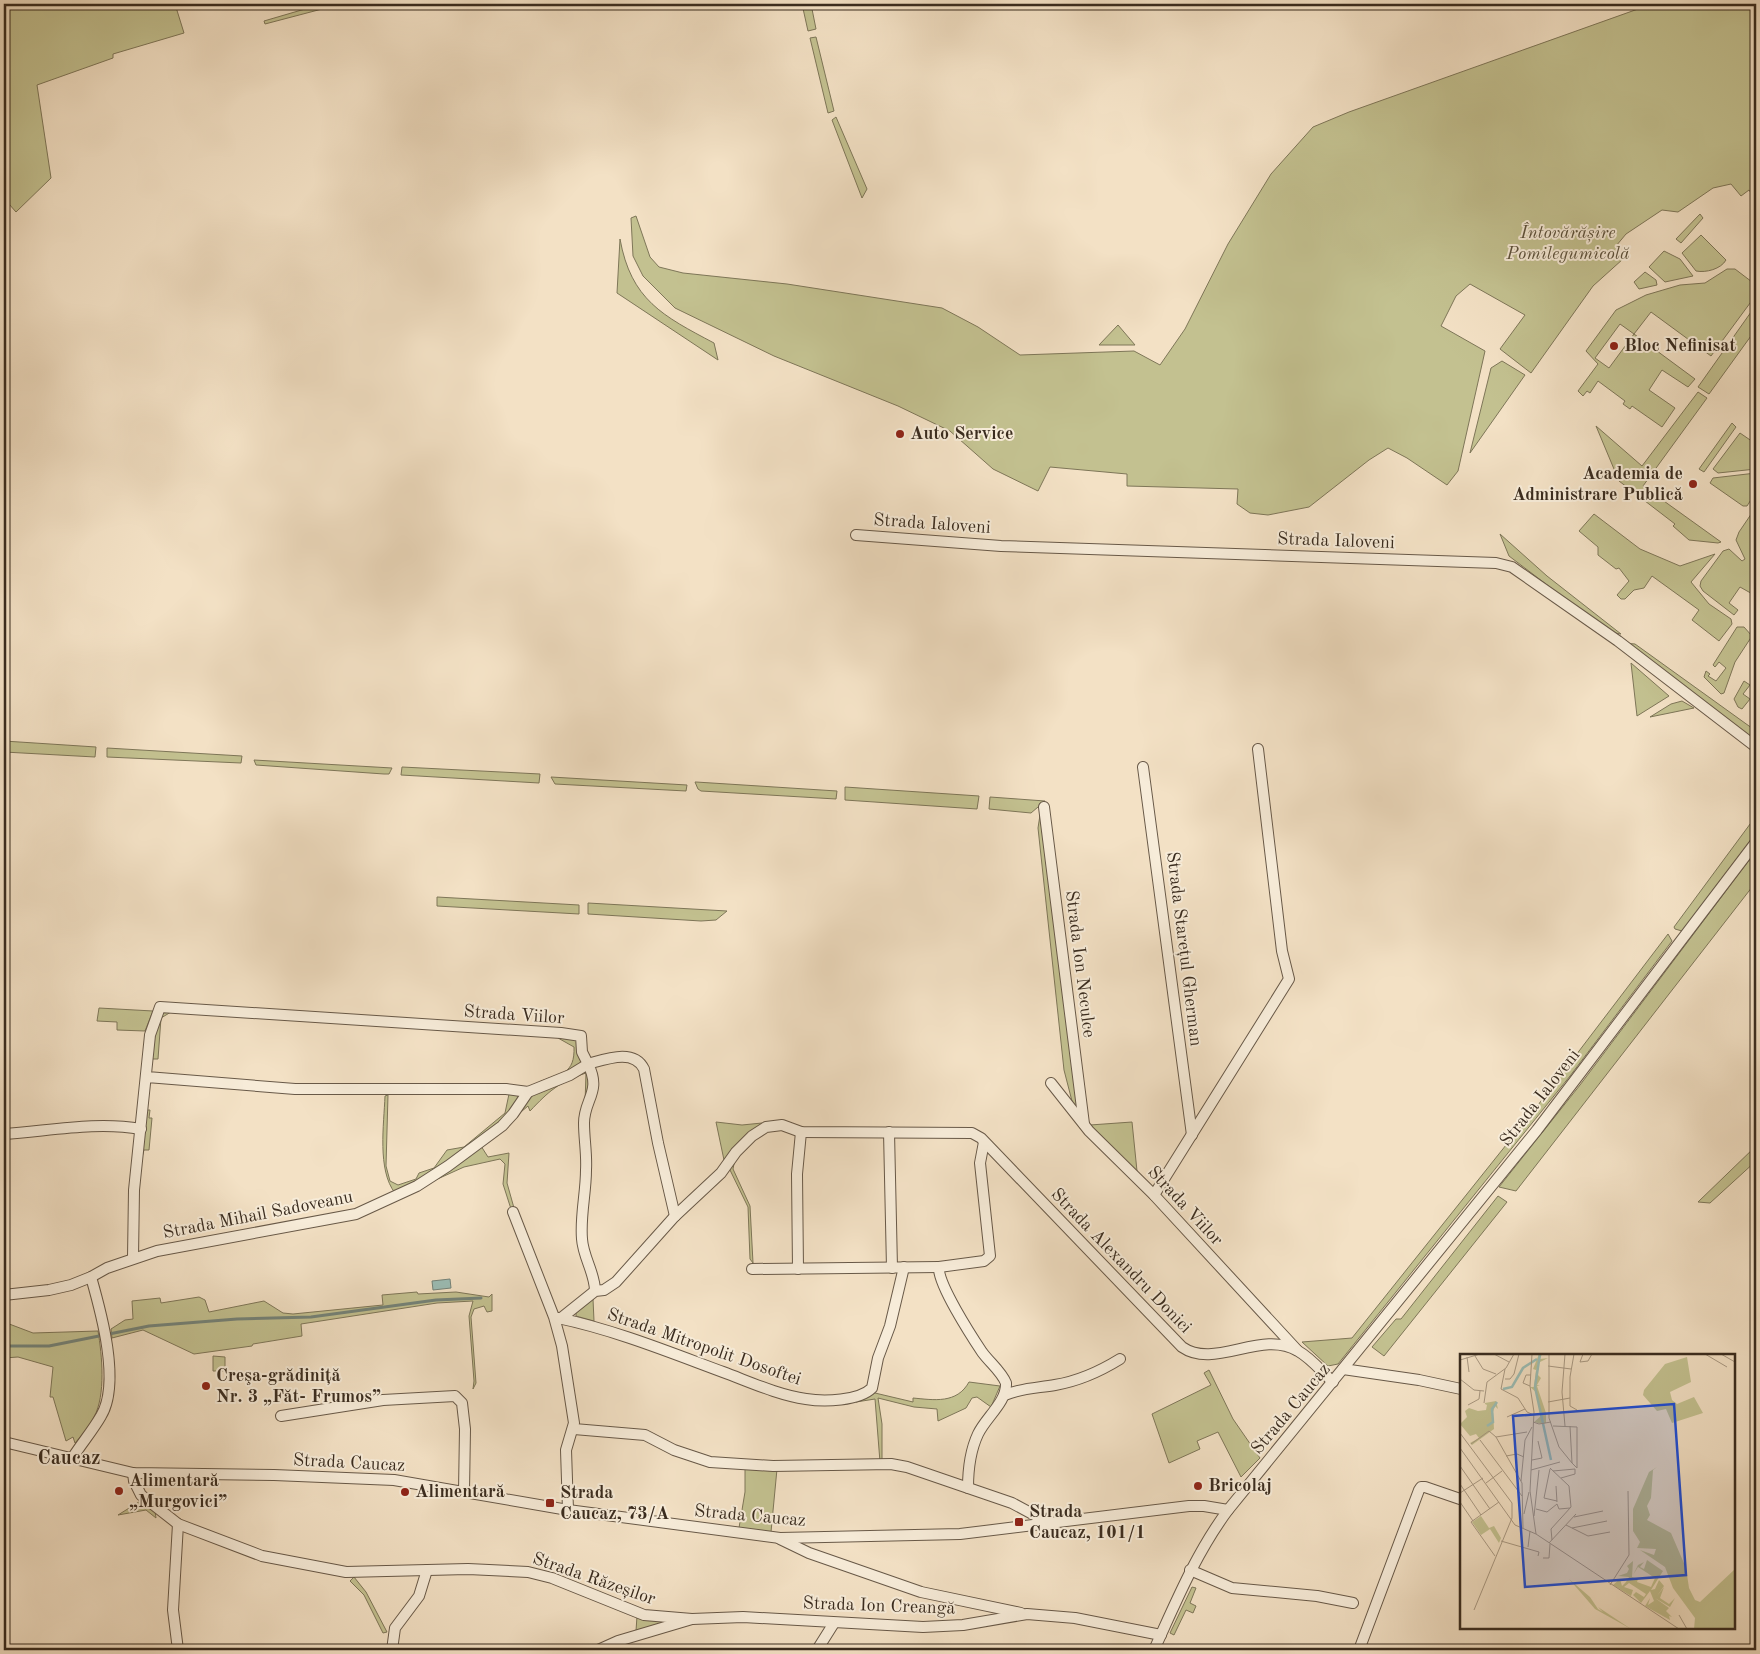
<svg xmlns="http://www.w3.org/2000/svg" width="1760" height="1654" font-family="'Old Standard TT',serif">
<rect width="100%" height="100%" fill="#f3e1c5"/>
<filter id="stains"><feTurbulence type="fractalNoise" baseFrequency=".004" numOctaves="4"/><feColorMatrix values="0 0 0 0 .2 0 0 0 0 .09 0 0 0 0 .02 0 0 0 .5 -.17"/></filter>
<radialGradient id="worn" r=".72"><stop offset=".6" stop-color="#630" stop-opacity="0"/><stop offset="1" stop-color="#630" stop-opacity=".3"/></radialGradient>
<g fill="#c3c190" stroke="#7e7658" fill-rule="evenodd">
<polygon points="4,4 175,4 184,33 113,54 113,58 37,85 51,178 16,212 9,204 4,209"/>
<polygon points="322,4 341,4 265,24 264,21"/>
<polygon points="802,4 811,4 816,29 808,31"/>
<polygon points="1652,4 1756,4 1756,200 1749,190 1741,196 1731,184 1713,188 1678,212 1662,210 1626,234 1616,246 1623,259 1593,286 1531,373 1500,349 1525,315 1470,284 1456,296 1441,326 1485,351 1458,471 1447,485 1407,458 1388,448 1369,460 1309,507 1268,515 1250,513 1237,504 1238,489 1127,486 1127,474 1050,467 1038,491 993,469 950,431 898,406 774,356 675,308 643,276 633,256 631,218 636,216 650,257 659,267 683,273 787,284 942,308 978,327 1020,355 1134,351 1160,365 1185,329 1228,244 1271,174 1313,127 1349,112"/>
<polygon points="816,37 834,111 828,113 810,38"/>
<polygon points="836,117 867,189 862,198 832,120"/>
<polygon points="1700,214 1703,218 1681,243 1676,239"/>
<path d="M1701 235 1726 260C1721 269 1706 273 1696 271L1682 253Z"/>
<path d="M620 239C631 300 663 316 714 343L718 360 617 293Z"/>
<polygon points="1664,251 1680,259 1693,276 1665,282 1649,267"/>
<path d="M1727 269H1735L1756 285V295L1711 356 1651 312 1634 334 1695 379 1688 387 1662 370 1649 390 1675 408 1662 427 1632 406 1630 409 1623 404 1625 401 1598 381 1590 393 1587 391 1583 396 1578 391 1598 364 1586 351 1616 310 1646 295 1680 285 1705 283ZM1620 324 1634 334 1609 368 1595 358Z"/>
<polygon points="1645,272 1656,280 1657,285 1639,289 1634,282"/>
<polygon points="1756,305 1756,329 1709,394 1698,387"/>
<polygon points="1118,325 1135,345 1099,345"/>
<polygon points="1502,361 1525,375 1470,453 1491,368"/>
<polygon points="1698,392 1707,398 1643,486 1721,542 1718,543 1689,540 1673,526 1675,524 1619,481 1596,426 1642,466"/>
<polygon points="1732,423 1736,427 1704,472 1699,469"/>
<polygon points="1740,433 1756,444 1756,469 1718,473 1713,469"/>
<polygon points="1756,473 1756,492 1747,506 1743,506 1710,483 1713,478"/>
<polygon points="1756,507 1756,596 1740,587 1729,603 1738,610 1734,615 1703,591 1700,586 1701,581 1723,551 1729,549 1742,561 1745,559 1736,540 1739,532"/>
<polygon points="1594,514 1640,549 1680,566 1715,554 1691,582 1709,604 1731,619 1732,624 1719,641 1692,620 1699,610 1652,576 1644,588 1634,590 1625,599 1621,599 1617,595 1629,581 1619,568 1616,569 1598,555 1598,547 1579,531"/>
<polygon points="1500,534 1547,576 1621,634 1609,632 1509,556"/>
<polygon points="1737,627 1744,627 1752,636 1735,662 1724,693 1721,694 1704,677 1706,671 1710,674 1708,676 1716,681 1726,668 1719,662 1715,667 1713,665"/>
<polygon points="1623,643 1635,644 1756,731 1756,743"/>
<polygon points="1631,663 1669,696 1637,716"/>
<polygon points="1744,681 1750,685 1743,694 1750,699 1742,709 1738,707 1734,699"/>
<polygon points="1682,701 1694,708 1650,717 1671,704"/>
<polygon points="4,741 96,747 95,757 4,752"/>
<polygon points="107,748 242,756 241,763 107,757"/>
<polygon points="254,760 392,768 389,774 384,774 256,765"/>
<polygon points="402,767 540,774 539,783 401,775"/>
<polygon points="551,777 687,785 686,791 555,784"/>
<polygon points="695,782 696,782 837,791 836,799 701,791 698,789"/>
<polygon points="845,787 979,796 977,809 845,800"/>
<polygon points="990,797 1045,801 1031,813 989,809"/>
<polygon points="1040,815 1079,1113 1073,1105 1064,1070 1038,828"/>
<polygon points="1756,816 1756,833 1682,931 1675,929 1674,927"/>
<polygon points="1756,851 1756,882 1516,1191 1499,1187 1580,1085"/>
<polygon points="437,897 579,905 579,914 437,906"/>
<polygon points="588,903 727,911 716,920 701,921 588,914"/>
<polygon points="1668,934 1672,941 1570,1076 1338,1364 1328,1366 1302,1342 1352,1338 1538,1105"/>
<polygon points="99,1008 153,1011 145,1031 117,1030 117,1022 97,1021"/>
<polygon points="162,1012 171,1012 161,1018 158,1059 150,1059 152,1034"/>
<path d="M558 1038H576L581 1061 578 1067 539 1082C561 1074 575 1074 574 1047Z"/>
<path d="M587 1071 590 1079 585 1104 586 1073C559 1082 549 1091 530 1111L528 1106 515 1117 531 1095 581 1072Z"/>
<path d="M509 1094 518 1095C522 1121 417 1181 395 1193 377 1170 384 1124 385 1096L388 1095 386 1166 390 1181 398 1185 416 1179 419 1173 434 1168 447 1150 464 1147 505 1113Z"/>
<polygon points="146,1110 150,1110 149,1118 152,1118 149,1150 144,1150 140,1164"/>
<polygon points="716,1122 742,1125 762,1123 764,1126 722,1166 724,1160"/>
<polygon points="1132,1122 1137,1171 1090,1125"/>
<polygon points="481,1146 488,1157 509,1153 507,1183 514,1208 511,1209 503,1184 505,1164 500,1159 464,1167 422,1186"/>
<polygon points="1756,1146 1756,1161 1710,1203 1698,1202"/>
<polygon points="735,1159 733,1169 750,1206 753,1263 750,1259 748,1207 729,1168"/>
<polygon points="1498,1196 1507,1202 1384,1356 1372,1347 1396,1319 1401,1319"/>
<polygon points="417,1292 418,1294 456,1292 489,1297 492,1294 492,1311 487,1312 484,1306 474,1309 471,1317 476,1383 473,1389 474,1381 469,1316 473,1301 437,1303 301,1324 302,1336 253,1344 252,1346 194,1354 143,1330 112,1338 111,1329 125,1320 133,1319 132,1301 160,1298 161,1303 199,1297 205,1300 209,1312 264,1301 283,1313 293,1314 383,1305 382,1295"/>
<polygon points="593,1299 594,1321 576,1316 576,1313"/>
<path d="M4 1322 33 1333 98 1331C102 1355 106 1395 94 1417 90 1427 82 1435 75 1443L73 1437 66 1441 53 1397H50L53 1367 18 1357 4 1358Z"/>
<polygon points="213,1356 225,1357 225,1371 213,1371"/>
<polygon points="1209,1370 1233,1419 1260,1458 1241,1477 1218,1432 1197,1441 1200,1449 1169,1463 1152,1414 1211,1385 1204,1373"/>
<path d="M969 1382 1000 1386 991 1407 977 1397 972 1398 966 1408 938 1421 937 1409 914 1407 878 1398 882 1424V1462H880L875 1399 856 1402 875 1393 913 1402V1398C934 1400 957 1404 969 1382Z"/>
<polygon points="745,1469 777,1469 771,1532 739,1528 745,1492"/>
<polygon points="142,1500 155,1511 156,1518 146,1510 118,1515"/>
<polygon points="354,1577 366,1592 387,1632 383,1633 364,1595 350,1581"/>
<polygon points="1192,1587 1196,1588 1190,1603 1196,1606 1193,1613 1186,1610 1174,1635 1170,1633"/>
<polygon points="637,1616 679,1621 636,1631"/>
</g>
<polygon fill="#9bbdb5" stroke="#748379" points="450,1279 451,1288 433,1290 432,1281"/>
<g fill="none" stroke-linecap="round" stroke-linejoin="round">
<polyline stroke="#748379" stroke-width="3" points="4,1346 49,1346 149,1326 237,1319 311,1317 436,1300 481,1298"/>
<defs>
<g id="minor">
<polyline points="856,535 1001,546 1496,563 1512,567 1618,641 1756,747"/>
<polyline points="1143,767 1192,1135"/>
<polyline points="1044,807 1084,1124"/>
<polyline points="1051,1083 1089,1131 1154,1195 1297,1350"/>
<polyline points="889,1132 892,1268"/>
<path d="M4 1134C49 1131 96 1121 141 1129"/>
<polyline points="1154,1195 1289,979 1282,951 1258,749"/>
<polyline points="513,1212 554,1317 562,1346 574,1423 566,1450 568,1510"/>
<polyline points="133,1257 134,1190 150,1035 160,1007 561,1033 581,1036 582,1052 588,1064 570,1075 528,1092 506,1089 295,1089 147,1077"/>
<polyline points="752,1269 939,1267"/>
<polyline points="798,1269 797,1174 801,1132"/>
<path d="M595 1291C595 1273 583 1257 582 1239 580 1216 586 1193 586 1170 587 1154 584 1139 584 1123 584 1099 602 1092 588 1064 606 1059 634 1048 644 1069L658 1143 675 1216"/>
<polyline points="4,1295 49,1290 71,1285 91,1277 107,1268 157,1251 356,1214 417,1186 448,1166 502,1126 513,1114 528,1092"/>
<path d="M558 1318C615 1330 669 1352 723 1372 750 1382 778 1395 806 1399 824 1402 859 1401 872 1388L878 1358 890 1326 904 1267"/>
<path d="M560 1319 595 1291 604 1290 616 1282 675 1216 721 1173 736 1152 752 1136 766 1127 782 1125 801 1132 972 1133 981 1138 1182 1347C1215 1370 1261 1329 1298 1351 1311 1358 1322 1372 1333 1382"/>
<polyline points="1343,1369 1419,1380 1461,1389"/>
<path d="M1005 1395C1021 1388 1038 1388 1055 1385 1079 1381 1099 1372 1120 1359"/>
<polyline points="281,1416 383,1400 455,1396 462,1403 465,1429 464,1491"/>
<polyline points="574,1429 645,1435 674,1450 710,1462 773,1466 891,1464 907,1467 1012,1503 1051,1524"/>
<polyline points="4,1442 133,1473 274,1475 394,1480 568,1510 780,1538 960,1534 1189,1506 1204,1506 1228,1510"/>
<path d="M73 1457C82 1443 93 1430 101 1416 121 1383 101 1312 91 1277"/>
<polyline points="133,1473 134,1481 141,1495 178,1524 262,1556 346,1572 468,1569 528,1572 552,1578 644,1615 692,1619"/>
<path d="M968 1488C968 1470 970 1451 978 1434 986 1417 1007 1402 1006 1383 1001 1371 990 1363 982 1352 972 1337 937 1283 939 1267L984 1261 990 1256 980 1163 984 1142"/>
<polyline points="178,1524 173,1610 178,1650"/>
<polyline points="780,1539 809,1553 921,1592 1021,1613"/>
<polyline points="1190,1570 1232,1588 1317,1596 1353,1603"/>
<polyline points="392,1650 395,1628 419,1596 427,1570"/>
<polyline points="598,1650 618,1641 692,1619 743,1617 923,1627 963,1625 1027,1614 1075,1618 1161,1635"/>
<polyline points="817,1650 834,1623"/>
<path d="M1154 1650C1176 1602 1196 1553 1228 1510L1537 1130 1756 842"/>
<polyline points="1359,1650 1419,1490 1421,1487 1425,1487 1460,1499"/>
</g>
</defs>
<use href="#minor" stroke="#685948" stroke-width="12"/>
<use href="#minor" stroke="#f7ecd9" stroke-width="10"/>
</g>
<g fill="#8f2418" stroke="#f7ecd9" stroke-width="2">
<circle cx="1614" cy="346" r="5"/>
<circle cx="900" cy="434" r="5"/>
<circle cx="1693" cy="484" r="5"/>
<circle cx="206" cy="1386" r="5"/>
<circle cx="1198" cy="1486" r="5"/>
<circle cx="119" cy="1491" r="5"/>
<circle cx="405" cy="1492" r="5"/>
<rect x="545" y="1498" width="10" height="10" rx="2.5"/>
<rect x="1014" y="1517" width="10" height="10" rx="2.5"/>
</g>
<g text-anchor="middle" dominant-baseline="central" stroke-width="4" stroke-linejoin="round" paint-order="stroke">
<g font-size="18" font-style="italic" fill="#5c513b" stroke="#f7ecd9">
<text x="1568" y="233">Întovărășire<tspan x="1568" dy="21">Pomilegumicolă</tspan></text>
</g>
<g font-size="18" font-weight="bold" fill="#3a2c1f" stroke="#f7ecd9" text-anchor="start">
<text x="1624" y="346">Bloc Nefinisat</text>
<text x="910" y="434">Auto Service</text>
<text x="1683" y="474" text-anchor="end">Academia de<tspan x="1683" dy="21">Administrare Publică</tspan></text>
<text x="216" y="1376">Creşa-grădiniţă<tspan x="216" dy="21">Nr. 3 „Făt- Frumos”</tspan></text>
<text x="129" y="1481">Alimentară<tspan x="129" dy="21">„Murgovici”</tspan></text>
<text x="1208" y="1486">Bricolaj</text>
<text x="415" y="1492">Alimentară</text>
<text x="560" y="1493">Strada<tspan x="560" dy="21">Caucaz, 73/A</tspan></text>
<text x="1029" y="1512">Strada<tspan x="1029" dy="21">Caucaz, 101/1</tspan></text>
</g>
<g font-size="18" fill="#3a2c1f" stroke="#f7ecd9">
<text transform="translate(932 524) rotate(4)">Strada Ialoveni</text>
<text transform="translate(1336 541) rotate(2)">Strada Ialoveni</text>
<text transform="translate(1184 949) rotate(83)">Strada Starețul Gherman</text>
<text transform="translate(1080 964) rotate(83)">Strada Ion Neculce</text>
<text transform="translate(514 1015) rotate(4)">Strada Viilor</text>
<text transform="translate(1540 1098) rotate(-52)">Strada Ialoveni</text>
<text transform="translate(1185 1206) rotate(47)">Strada Viilor</text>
<text transform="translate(258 1215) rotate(-11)">Strada Mihail Sadoveanu</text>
<text transform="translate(1121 1261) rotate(46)">Strada Alexandru Donici</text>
<text transform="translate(704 1347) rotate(19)">Strada Mitropolit Dosoftei</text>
<text transform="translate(1291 1409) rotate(-50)">Strada Caucaz</text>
<text transform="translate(349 1463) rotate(3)">Strada Caucaz</text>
<text transform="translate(750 1516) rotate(5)">Strada Caucaz</text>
<text transform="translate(594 1579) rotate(19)">Strada Răzeșilor</text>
<text transform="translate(879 1606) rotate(2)">Strada Ion Creangă</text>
</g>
<g font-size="20" font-weight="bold" fill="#3a2c1f" stroke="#f7ecd9">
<text x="69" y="1459">Caucaz</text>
</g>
</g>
<g transform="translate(1460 1354)">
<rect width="275" height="275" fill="#f3e1c5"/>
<path d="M79 0H82L80 5 88 4 78 9 76 19 81 24 77 31H80L77 32 86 59V69L82 70 74 68 82 61 76 38 70 33H74L76 16 73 15ZM227 3 231 28 210 38 212 46 217 50 234 43 243 59 212 69 206 55 197 57 183 41 184 36 205 10ZM36 47 38 55 35 52 33 58 34 75 12 91 10 89 19 84 16 80 10 82 0 70 7 63 5 57 9 54 18 57 26 56 27 51 25 50V49ZM197 113 193 116 191 144 187 152 190 161 187 166 211 179 226 214 229 234 235 246 240 248 275 215V275H234L235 264 213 234 205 213 180 196 194 201 196 195 177 194 180 188 173 177V155L189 118ZM21 162 29 174 34 172 41 184 39 189 30 175 21 181 12 168ZM187 206 203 217 191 236 195 235 199 226 204 232 197 242 204 233 200 244 209 250 215 244 210 253 195 244 209 254 206 257 212 263 209 262 210 266 185 252 190 244 188 251 194 247 190 237 181 249 173 241 176 238 184 243 186 240 169 229 164 233 173 236 171 242 153 231 160 225 162 232 166 228 169 223 158 222 167 219 169 215 167 212 173 207 172 223 178 225 177 228 191 233 195 224 178 213 173 221 178 211 184 208 180 213 184 215ZM109 225 130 243 138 255 143 258 138 253 171 275 135 255Z" fill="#c3c190"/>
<path fill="none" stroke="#9bbdb5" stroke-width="2.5" d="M80 0 75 33 91 106M43 35 52 33 63 14 77 5M27 72 33 68 32 55 37 48"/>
<path fill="none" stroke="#a99983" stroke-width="1" d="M34 0 49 8M72 0 70 32 74 58 70 137 76 180M89 0V64L99 93 112 109M105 0 102 38 105 72M114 0 110 23V52L117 56M123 0 120 8 128 7 132 0M245 0 267 13M261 0 275 8M15 2 23 15 36 20M7 3 9 18M0 6 20 0M88 12 111 15M45 15 41 35 58 44 67 58 74 61M0 25 14 36 24 37M45 25H50L54 20 59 0M70 32 63 29 66 21H71M88 48 110 44M24 49 27 28 46 14 54 0M8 51 19 45 20 37M47 63 65 55M73 68 79 70 91 68M93 72 117 73V114M110 72 112 109 117 114M0 79 52 149V164L14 256M36 83 67 78M20 86 62 142M11 90 29 77 36 83 62 129 63 174M0 94 55 171 76 180 219 275M46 102 57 100 64 103M72 106 82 104 78 87M0 112 30 155M90 114 109 132 111 153 91 175 92 186M90 115 84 144 97 147M71 116 100 108M93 117 115 115V120L101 124M61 127 65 86 72 73M26 129 42 117M0 130 21 161M96 132 97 148M0 139 23 124M0 148 13 167M76 155 87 158 97 150 99 155 110 154M64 160 69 138M74 162 79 116M114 163 143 157M106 171 128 182 150 178M112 174 147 167M41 187 79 198 78 202M89 189 116 160M68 193 70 177M35 202 11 168 39 148M83 204H89L90 190M150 231 169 201 168 137M219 261 227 275"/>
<path fill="#1d4ed8" fill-opacity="0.15" stroke="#1d4ed8" stroke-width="2.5" d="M214 50 226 221 65 233 53 62Z"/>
<rect width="275" height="275" fill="none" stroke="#3a2c1f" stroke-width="2.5"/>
</g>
<rect width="1760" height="1654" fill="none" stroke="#f3e1c5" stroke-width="20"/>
<rect x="5" y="5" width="1750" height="1644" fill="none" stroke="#3a2c1f" stroke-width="2.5"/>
<rect x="10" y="10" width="1740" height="1634" fill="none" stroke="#3a2c1f"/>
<rect width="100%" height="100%" filter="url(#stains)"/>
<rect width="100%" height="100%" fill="url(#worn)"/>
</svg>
